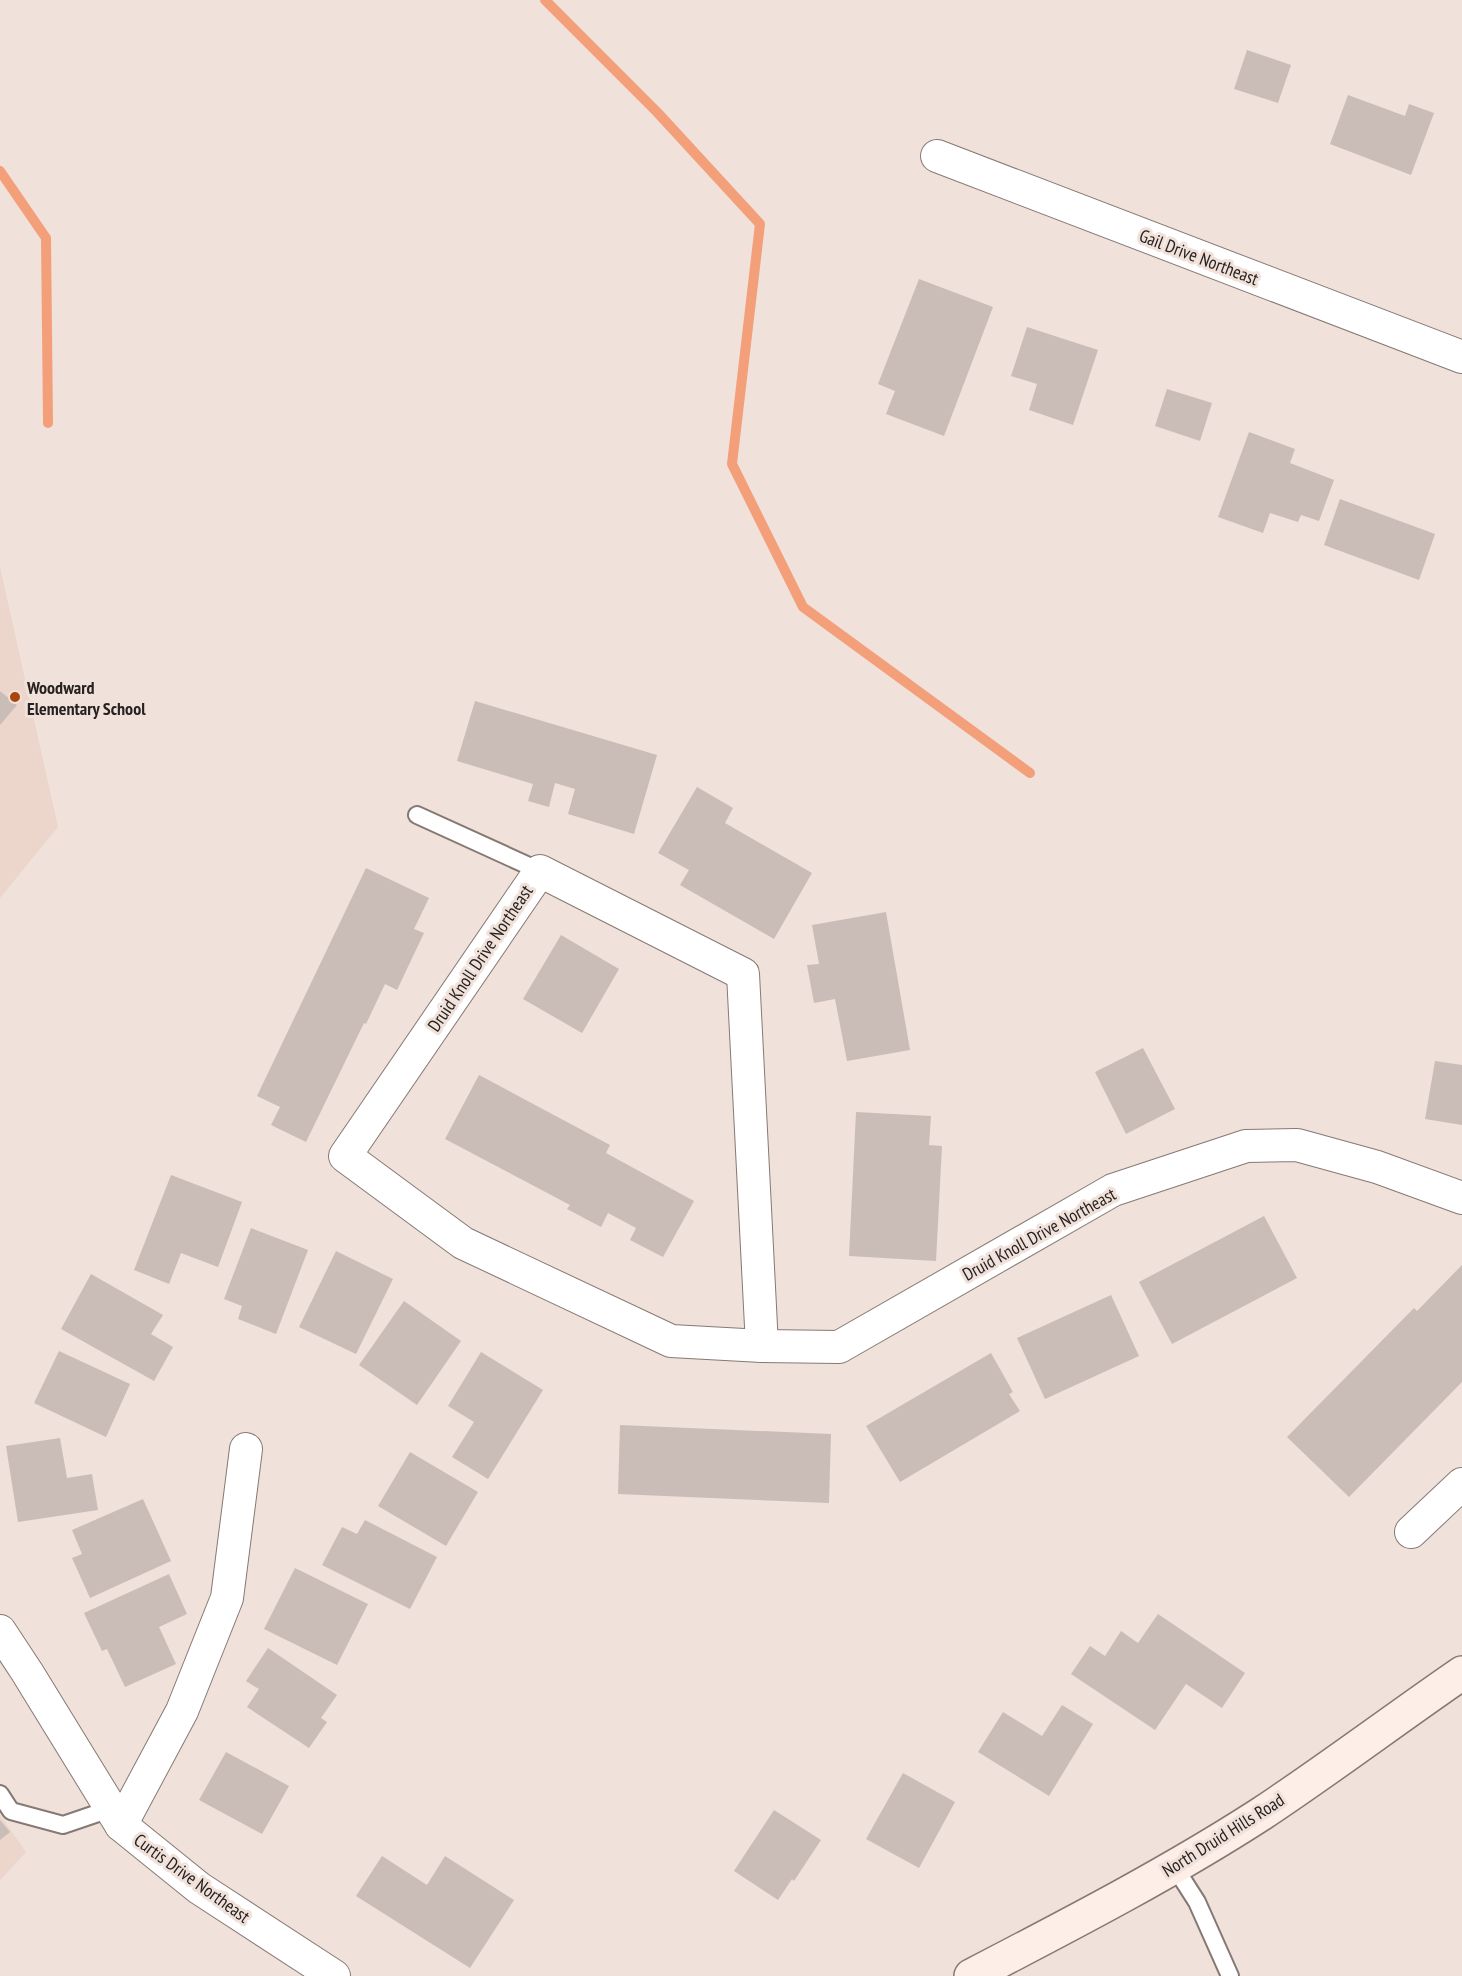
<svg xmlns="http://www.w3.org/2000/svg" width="1462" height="1976" font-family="'PT Sans Narrow',sans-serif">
<rect width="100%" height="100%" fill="#f0e1db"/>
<g fill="#ecd5cb">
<polygon points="0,567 58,827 0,898"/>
<polygon points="0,1815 26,1852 0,1880"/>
</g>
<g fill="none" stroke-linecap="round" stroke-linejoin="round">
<g stroke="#f3a07a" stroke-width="10">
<polyline points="545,0 657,112 760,224 732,464 803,607 1030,773"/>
<polyline points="0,171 46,238 48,423"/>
</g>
</g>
<g fill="#cabcb6">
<polygon points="1247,50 1291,65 1278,103 1234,89"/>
<polygon points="1348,95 1405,116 1409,104 1434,113 1411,175 1330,144"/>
<polygon points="919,279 993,307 944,436 886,414 895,391 878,384"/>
<polygon points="1027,327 1098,350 1073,425 1029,410 1037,384 1011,376"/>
<polygon points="1167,389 1212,403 1200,441 1155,426"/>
<polygon points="1249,432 1295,449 1290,463 1334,480 1319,521 1301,515 1298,522 1270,513 1263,533 1218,517"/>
<polygon points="1340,499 1435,534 1419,580 1324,545"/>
<polygon points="0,691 17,705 0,725"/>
<polygon points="475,701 657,755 634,834 568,814 575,789 555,783 549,807 528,801 533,784 457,761"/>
<polygon points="697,787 733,808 725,823 812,873 774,939 680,885 689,870 658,853"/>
<polygon points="366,868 429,898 414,929 424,933 397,990 385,984 366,1024 364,1023 306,1142 271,1125 280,1107 257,1096"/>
<polygon points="886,912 910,1050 847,1061 835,999 814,1003 807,965 819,964 812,925"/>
<polygon points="561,935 619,969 582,1033 523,999"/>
<polygon points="1143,1048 1175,1109 1126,1134 1095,1072"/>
<polygon points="1435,1061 1462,1065 1462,1125 1425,1119"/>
<polygon points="479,1075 610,1145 606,1153 694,1201 663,1257 630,1240 636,1228 608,1213 601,1227 567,1209 570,1205 445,1139"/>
<polygon points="856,1112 931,1116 929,1145 942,1146 936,1261 849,1256"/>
<polygon points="171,1175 242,1202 218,1267 181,1253 169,1284 134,1270"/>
<polygon points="1264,1216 1297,1278 1172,1344 1139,1282"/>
<polygon points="251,1228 308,1250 276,1334 238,1319 242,1306 224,1299"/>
<polygon points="336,1251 393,1279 356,1354 299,1327"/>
<polygon points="1462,1265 1462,1382 1349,1497 1287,1437 1414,1308 1417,1311"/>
<polygon points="91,1274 163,1315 151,1334 173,1347 154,1381 61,1329"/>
<polygon points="1111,1295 1139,1356 1045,1399 1017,1338"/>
<polygon points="404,1301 461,1341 417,1405 359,1365"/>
<polygon points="59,1351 130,1384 106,1437 34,1403"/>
<polygon points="481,1352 543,1390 488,1479 452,1457 474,1422 448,1406"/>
<polygon points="991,1353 1013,1392 1009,1394 1020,1411 900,1482 866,1426"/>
<polygon points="620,1425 831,1434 829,1503 618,1494"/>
<polygon points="60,1438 67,1478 92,1474 98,1510 18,1522 6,1446"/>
<polygon points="410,1452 478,1492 446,1546 378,1506"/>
<polygon points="143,1499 171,1561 90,1598 72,1558 82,1554 72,1530"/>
<polygon points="365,1520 437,1557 410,1609 322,1565 342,1527 357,1534"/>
<polygon points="295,1568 368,1604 337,1665 264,1629"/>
<polygon points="169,1574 187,1614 159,1627 176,1664 125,1687 107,1649 102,1651 84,1613"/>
<polygon points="1158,1614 1245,1673 1222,1708 1186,1684 1155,1730 1071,1674 1090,1646 1105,1656 1121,1631 1138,1643"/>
<polygon points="268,1648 337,1695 321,1718 327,1722 309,1748 247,1707 259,1689 246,1681"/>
<polygon points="1062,1705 1093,1724 1049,1796 978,1752 1003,1712 1042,1736"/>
<polygon points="226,1752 289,1786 262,1834 199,1800"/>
<polygon points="903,1773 955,1802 919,1868 866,1839"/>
<polygon points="774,1810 821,1840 794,1881 792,1879 778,1900 734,1871"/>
<polygon points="0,1820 10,1832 0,1840"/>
<polygon points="382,1856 427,1885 445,1856 514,1900 470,1968 356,1896"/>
</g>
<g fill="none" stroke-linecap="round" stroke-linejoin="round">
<defs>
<g id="lane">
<polyline points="417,815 540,871"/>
<polyline points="0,1794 11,1811 63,1825 110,1809"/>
<polyline points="1174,1866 1197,1902 1230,1976"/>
</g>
<g id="street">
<polyline points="937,156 1462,357"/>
<polygon points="540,871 743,974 762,1346 671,1341 463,1243 345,1156"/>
<polyline points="762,1346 839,1347 1113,1190 1246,1146 1297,1145 1377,1167 1462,1198"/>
<polyline points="1411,1532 1462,1484"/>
<polyline points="0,1631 27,1672 121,1825 199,1888 334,1976"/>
<polyline points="121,1825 182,1711 227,1598 246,1449"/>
</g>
<path id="secondary" d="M971 1976C1069 1925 1168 1874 1261 1814 1329 1769 1395 1719 1462 1673"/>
</defs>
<use href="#lane" stroke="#867973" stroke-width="20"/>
<use href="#street" stroke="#867973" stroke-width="34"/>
<use href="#secondary" stroke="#867973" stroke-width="36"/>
<use href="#lane" stroke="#fff" stroke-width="16"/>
<use href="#street" stroke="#fff" stroke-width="32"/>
<use href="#secondary" stroke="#feeee8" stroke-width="33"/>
</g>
<circle fill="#a9460b" stroke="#f0e1db" stroke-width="2" cx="15" cy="697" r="6"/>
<g text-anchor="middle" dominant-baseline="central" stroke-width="6" stroke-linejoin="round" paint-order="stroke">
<g font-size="18" fill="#272220" stroke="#f0e1db">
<text transform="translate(1199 257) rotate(21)">Gail Drive Northeast</text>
<text transform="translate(480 958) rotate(-56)">Druid Knoll Drive Northeast</text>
<text transform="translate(1039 1234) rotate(-29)">Druid Knoll Drive Northeast</text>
<text transform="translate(1223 1835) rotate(-32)">North Druid Hills Road</text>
<text transform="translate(192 1878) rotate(36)">Curtis Drive Northeast</text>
</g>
<g font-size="18" font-weight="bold" fill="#272220" stroke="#f0e1db" text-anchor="start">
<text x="27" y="687">Woodward<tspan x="27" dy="21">Elementary School</tspan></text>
</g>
</g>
</svg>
